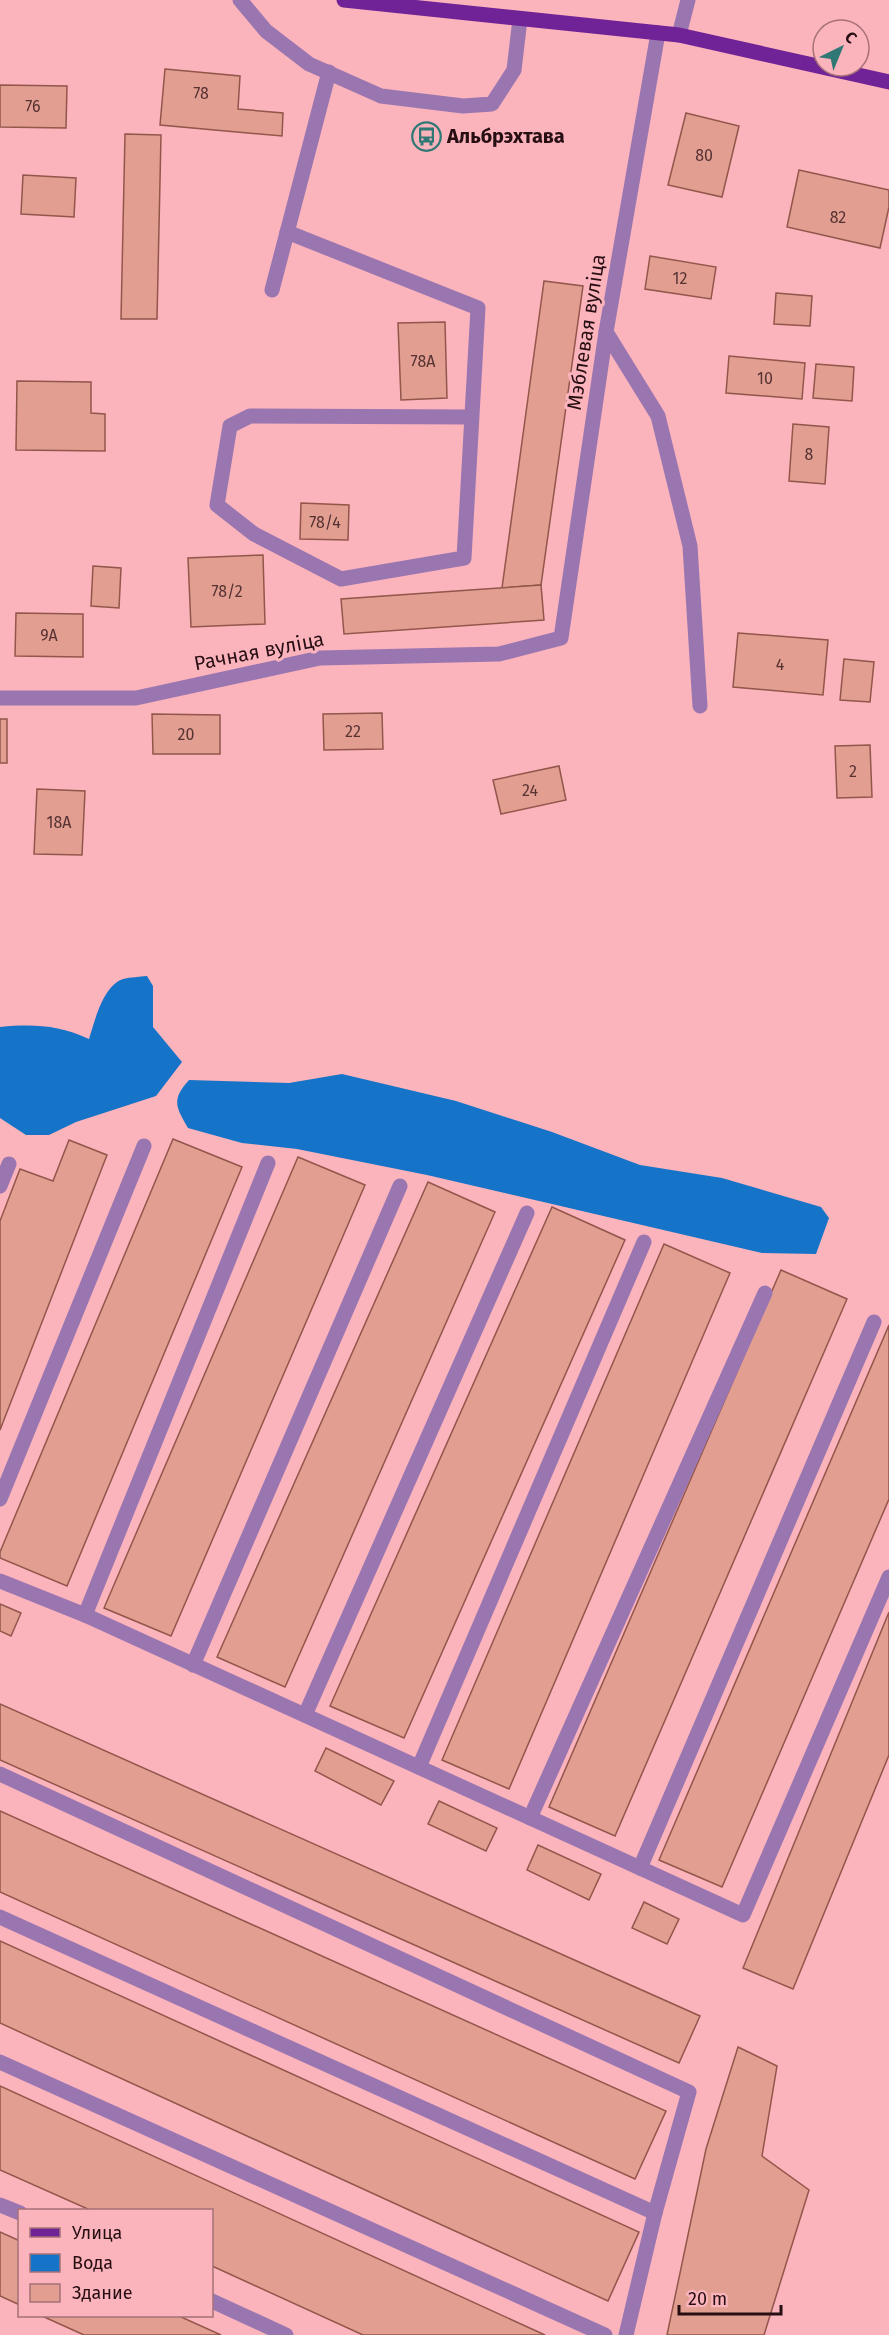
<svg xmlns="http://www.w3.org/2000/svg" width="889" height="2335" font-family="'Fira Sans',sans-serif">
<rect width="100%" height="100%" fill="#fbb3bc"/>
<g fill="#1574c7">
<path d="M147 976 153 986V1027L182 1062 156 1096 76 1122 49 1135H26L0 1118V1027C34 1024 58 1025 89 1039 95 1020 103 986 123 979 131 977 139 977 147 976Z"/>
<path d="M342 1074 456 1101 552 1132 640 1165 722 1178 821 1207 829 1218 816 1254 762 1253 427 1175 297 1149 242 1143 188 1128C176 1107 171 1100 189 1080L289 1083Z"/>
</g>
<g fill="#e19e91" stroke="#93564b" stroke-width="1.5">
<polygon points="165,69 240,76 238,109 283,113 282,136 160,125"/>
<polygon points="0,85 67,86 66,128 0,127"/>
<polygon points="686,113 739,126 722,197 668,185"/>
<polygon points="125,134 161,135 157,319 121,319"/>
<polygon points="799,170 889,190 889,207 880,248 787,227"/>
<polygon points="23,175 76,178 74,217 21,214"/>
<polygon points="650,256 716,267 711,299 645,289"/>
<polygon points="544,281 583,286 541,585 502,588"/>
<polygon points="776,293 812,296 810,326 774,324"/>
<polygon points="445,322 447,398 401,400 398,323"/>
<polygon points="729,356 805,363 802,399 726,393"/>
<polygon points="816,364 854,367 852,401 813,398"/>
<polygon points="17,381 91,382 91,413 105,414 105,451 16,450"/>
<polygon points="793,424 829,427 825,484 789,481"/>
<polygon points="301,503 349,505 348,540 300,539"/>
<polygon points="263,555 265,624 191,627 188,558"/>
<polygon points="93,566 121,568 119,608 91,606"/>
<polygon points="541,585 544,620 344,634 341,599"/>
<polygon points="16,613 83,614 83,657 15,656"/>
<polygon points="738,633 828,640 823,695 733,687"/>
<polygon points="844,659 874,662 870,702 840,700"/>
<polygon points="382,713 383,749 324,750 323,714"/>
<polygon points="152,714 220,715 220,754 153,754"/>
<rect x="0" y="719" width="7" height="44"/>
<polygon points="870,745 872,797 837,798 835,746"/>
<polygon points="559,766 566,800 501,814 493,780"/>
<polygon points="37,789 85,791 82,855 34,854"/>
<polygon points="173,1139 242,1167 67,1586 0,1558 0,1552"/>
<polygon points="69,1140 107,1155 0,1430 0,1221 20,1169 53,1181"/>
<polygon points="298,1157 365,1185 171,1636 104,1608"/>
<polygon points="428,1182 495,1212 285,1687 217,1657"/>
<polygon points="552,1207 625,1240 404,1738 330,1706"/>
<polygon points="664,1244 730,1273 509,1789 442,1760"/>
<polygon points="781,1270 847,1299 615,1836 549,1807"/>
<polygon points="889,1325 889,1499 722,1887 659,1860"/>
<polygon points="0,1604 21,1613 11,1636 0,1631"/>
<polygon points="889,1612 889,1755 793,1989 743,1968"/>
<polygon points="0,1704 700,2016 679,2063 0,1760"/>
<polygon points="326,1748 394,1781 381,1805 315,1771"/>
<polygon points="439,1801 497,1828 486,1851 428,1824"/>
<polygon points="0,1811 666,2111 635,2179 0,1892"/>
<polygon points="538,1845 601,1874 589,1900 527,1870"/>
<polygon points="644,1902 679,1919 667,1944 632,1928"/>
<polygon points="0,1941 639,2232 608,2301 0,2023"/>
<polygon points="738,2047 777,2066 762,2156 809,2190 764,2335 667,2335 706,2149"/>
<polygon points="0,2086 545,2335 363,2335 212,2266 212,2210 90,2210 0,2170"/>
<polygon points="0,2232 20,2241 20,2305 0,2296"/>
<polygon points="42,2316 179,2316 221,2335 84,2335"/>
</g>
<g fill="none" stroke-linecap="round" stroke-linejoin="round">
<g stroke="#9a76b1" stroke-width="15">
<polyline points="240,0 266,31 309,64 381,96 463,106 492,104 514,70 520,19"/>
<polyline points="679,35 688,0"/>
<polyline points="287,232 478,308 464,558 341,579 254,534 217,505 230,426 250,416 471,417"/>
<polyline points="272,290 329,72"/>
<polyline points="606,332 658,416 690,546 700,706"/>
<polyline points="0,698 136,698 320,658 499,654 561,638 606,332 658,33"/>
<polyline points="0,1186 9,1164"/>
<polyline points="0,1499 144,1146"/>
<polyline points="0,1581 85,1615 743,1915 889,1577"/>
<polyline points="85,1615 268,1163"/>
<polyline points="193,1665 400,1186"/>
<polyline points="305,1715 527,1213"/>
<polyline points="419,1767 644,1242"/>
<polyline points="0,1774 689,2092 655,2213 626,2335"/>
<polyline points="530,1818 765,1293"/>
<polyline points="640,1868 874,1322"/>
<polyline points="0,1917 655,2213"/>
<polyline points="0,2062 605,2335"/>
<polyline points="0,2205 20,2213"/>
<polyline points="212,2301 286,2335"/>
</g>
<polyline stroke="#702397" stroke-width="15" points="344,0 679,35 889,82"/>
</g>
<defs>
<symbol id="bus-ring" viewBox="-11 -11 22 22"><circle r="9.5" fill="#fbb3bc" stroke="#307875" stroke-width="1.5"/><path d="M-5-6H5V4H4V6H2V4H-2V6H-4V4H-5ZM-3.5-4V0h7V-4ZM-3.5 1.2v1.5H-2V1.2ZM2 1.2v1.5H3.5V1.2Z" fill="#307875"/></symbol>
</defs>
<g fill-rule="evenodd">
<use href="#bus-ring" x="410" y="120" width="33" height="33"/>
</g>
<g text-anchor="middle" dominant-baseline="central" stroke-width="6" stroke-linejoin="round" paint-order="stroke">
<g font-size="16" fill="#563232">
<text x="201" y="93">78</text>
<text x="33" y="106">76</text>
<text x="704" y="155">80</text>
<text x="838" y="217">82</text>
<text x="680" y="278">12</text>
<text x="423" y="361">78А</text>
<text x="765" y="378">10</text>
<text x="809" y="454">8</text>
<text x="325" y="522">78/4</text>
<text x="227" y="591">78/2</text>
<text x="49" y="635">9А</text>
<text x="780" y="664">4</text>
<text x="353" y="731">22</text>
<text x="186" y="734">20</text>
<text x="853" y="771">2</text>
<text x="530" y="790">24</text>
<text x="59" y="822">18А</text>
</g>
<g font-size="20" font-weight="bold" fill="#270e13" stroke="#fbb3bc" text-anchor="start">
<text x="447" y="136">Альбрэхтава</text>
</g>
<g font-size="20" fill="#270e13" stroke="#fbb3bc">
<text transform="translate(586 332) rotate(-81)">Мэблевая вуліца</text>
<text transform="translate(259 651) rotate(-11)">Рачная вуліца</text>
</g>
</g>
<rect x="18" y="2209" width="195" height="108" fill="#fbb3bc" stroke="#a67178" stroke-width="1.5"/>
<rect x="30" y="2228" width="30" height="9" fill="#702397" stroke="#a67178" stroke-width="1.5"/>
<text x="72" y="2239" font-size="18" fill="#270e13">Улица</text>
<rect x="30" y="2254" width="30" height="18" fill="#1574c7" stroke="#a67178" stroke-width="1.5"/>
<text x="72" y="2269" font-size="18" fill="#270e13">Вода</text>
<rect x="30" y="2284" width="30" height="18" fill="#e19e91" stroke="#a67178" stroke-width="1.5"/>
<text x="72" y="2299" font-size="18" fill="#270e13">Здание</text>
<g transform="translate(841 48) rotate(43)"><circle r="28" fill="#fbb3bc" stroke="#a67178" stroke-width="1.5"/>
<path d="M0-4.5L10 22L0 15L-10 22Z" fill="#307875"/>
<text y="-9" font-size="16" font-weight="bold" text-anchor="middle" fill="#270e13">С</text>
</g>
<path d="M679 2305v9h102v-9" fill="none" stroke="#270e13" stroke-width="3"/>
<text x="688" y="2305" font-size="18" fill="#270e13" stroke="#fbb3bc" stroke-width="4.5" paint-order="stroke">20 m</text>
</svg>
